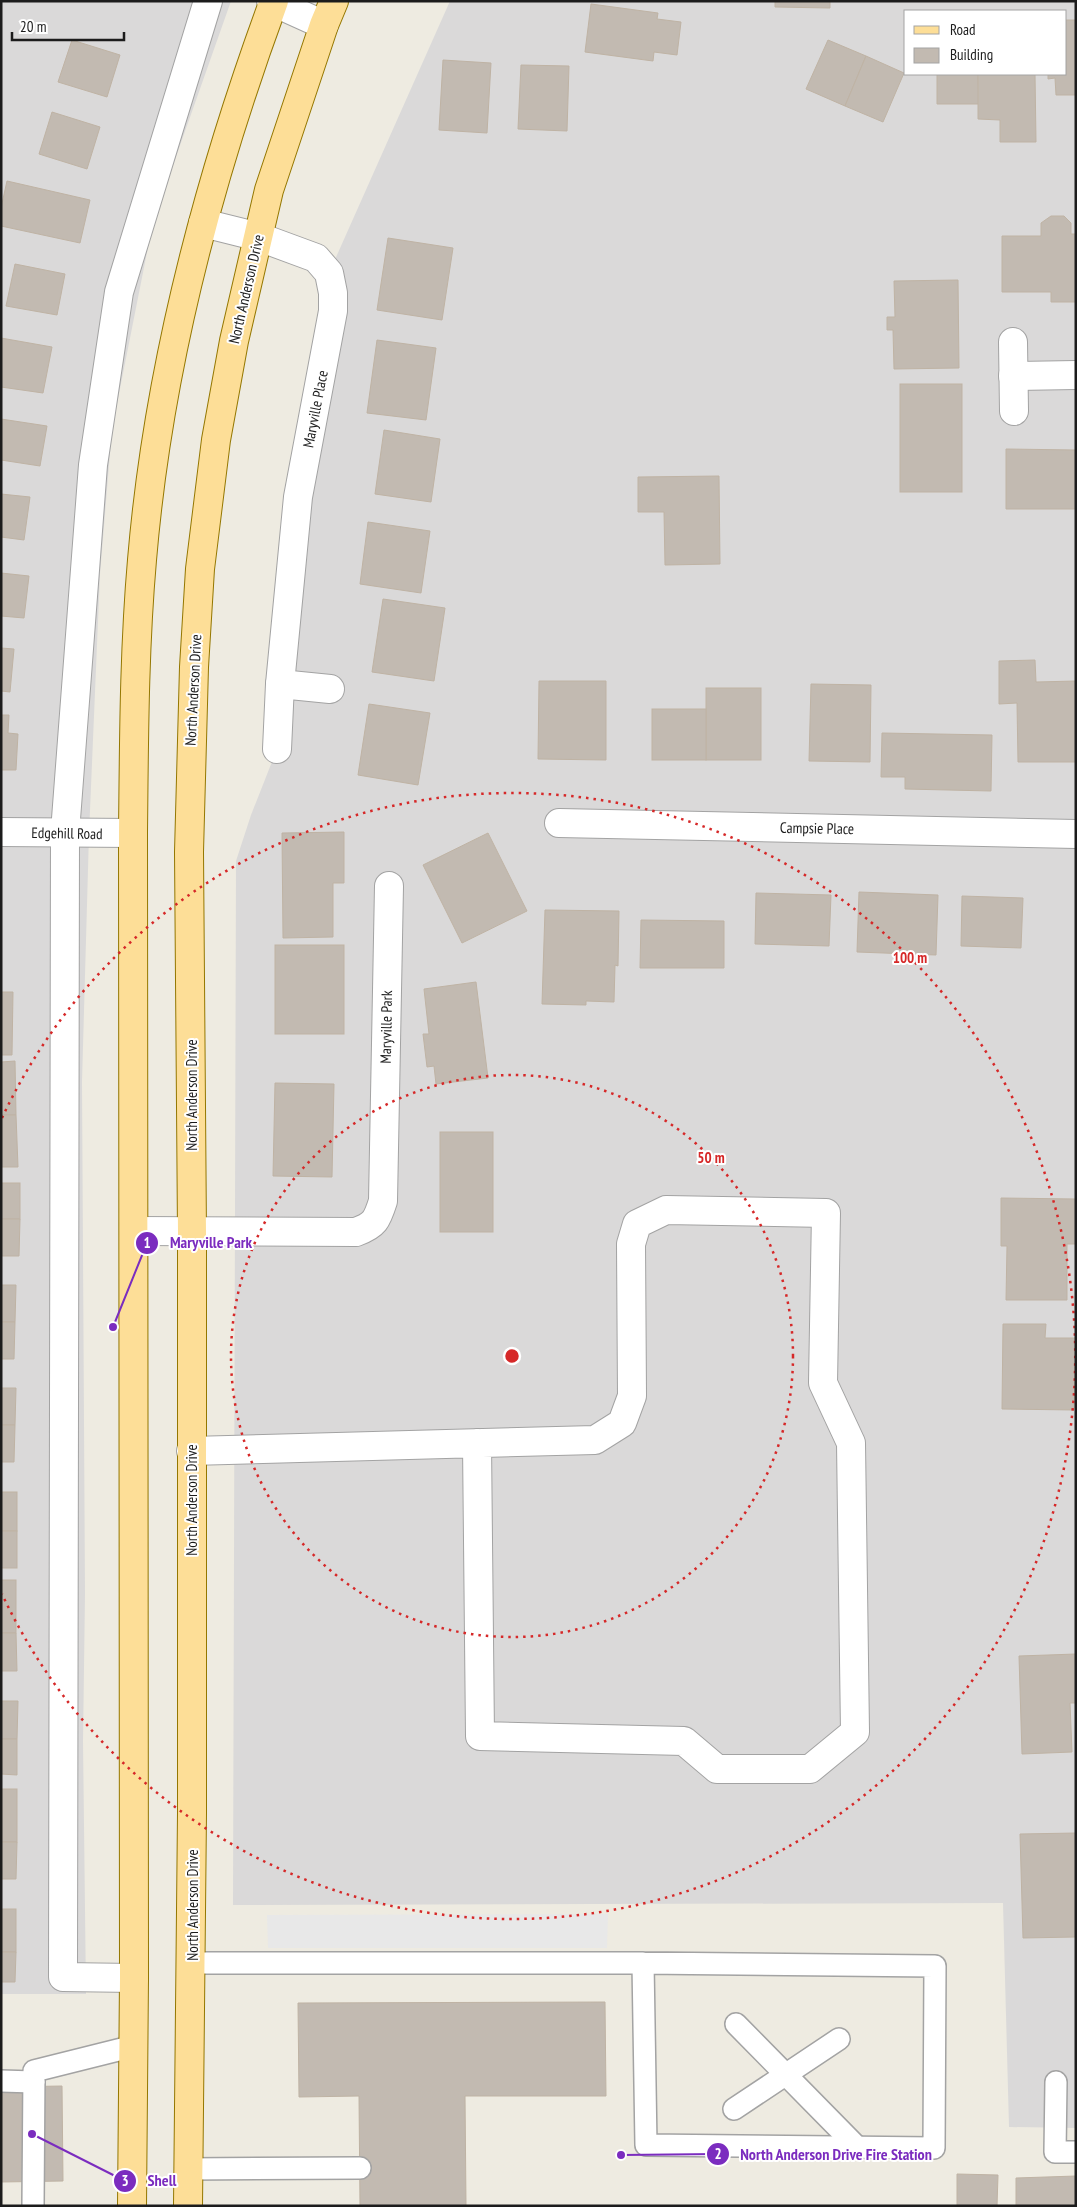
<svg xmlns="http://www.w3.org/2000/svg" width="1077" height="2207" font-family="'PT Sans Narrow',sans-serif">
<rect width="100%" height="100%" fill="#eeebe1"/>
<g fill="#dad9d9" fill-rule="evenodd">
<polygon points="1,1 231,1 153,222 112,429 100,574 89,834 82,1082 85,1594 83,1741 86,1994 1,1994"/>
<path d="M450 1H1076V2128L1009 2127 1003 1903 233 1905 236 861 251 815 277 749 329 273ZM906 11H1066V74H906Z"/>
</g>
<polygon fill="#e8e8e8" points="608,1914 607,1948 268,1948 267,1915"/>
<g fill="#c2bab1" stroke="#bfb3a4">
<polygon points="775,1 830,1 830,8 775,7"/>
<polygon points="591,4 658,13 657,19 681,22 677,55 654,52 653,61 585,52"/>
<polygon points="1066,20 1076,20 1076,95 1056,95 1055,78 1048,79 1048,74 1066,74"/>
<polygon points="72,40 120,55 107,97 58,82"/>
<polygon points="828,40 866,56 845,106 806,89"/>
<polygon points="866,56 904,73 883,122 845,106"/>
<polygon points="443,60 491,63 487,133 439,130"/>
<polygon points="521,65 569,66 567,131 518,129"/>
<polygon points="937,74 978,74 979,104 937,104"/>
<polygon points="978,74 1035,74 1036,142 1000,142 1000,120 978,119"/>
<polygon points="52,112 100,127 87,169 39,154"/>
<polygon points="7,181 90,200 80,243 1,226 1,208"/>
<polygon points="1051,216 1064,216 1071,223 1071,234 1076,234 1076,302 1051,302 1051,292 1002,292 1002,236 1041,236 1041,223"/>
<polygon points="388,238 453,248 442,320 377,310"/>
<polygon points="15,264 65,274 57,315 6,306"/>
<polygon points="958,280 959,368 894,369 893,330 887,330 887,317 895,317 894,281"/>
<polygon points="1,338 52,347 43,393 1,387"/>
<polygon points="377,340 436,348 426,420 367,413"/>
<rect x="900" y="384" width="62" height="108"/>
<polygon points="1,419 47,426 40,466 1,460"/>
<polygon points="384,430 440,439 431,502 375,494"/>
<polygon points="1006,449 1076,450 1076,509 1006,509"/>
<polygon points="719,476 720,564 665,565 664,512 638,512 638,477"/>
<polygon points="1,494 30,497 24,540 1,537"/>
<polygon points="368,522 430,531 421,593 360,584"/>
<polygon points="1,573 29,576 24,618 1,616"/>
<polygon points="383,599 445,608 434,681 372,672"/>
<polygon points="1,648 14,649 10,692 1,691"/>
<polygon points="1035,660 1036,682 1076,681 1076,762 1018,762 1017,703 999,704 999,661"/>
<polygon points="539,681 606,681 606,760 538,759"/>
<polygon points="811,684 871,685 870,762 809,761"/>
<rect x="706" y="688" width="55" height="72"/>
<polygon points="369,704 430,713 418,785 358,775"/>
<rect x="652" y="709" width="54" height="51"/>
<polygon points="1,715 9,715 8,733 18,734 16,770 1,770"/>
<polygon points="882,733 992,735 991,791 905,789 905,777 881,777"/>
<polygon points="344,832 344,883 333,883 333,937 283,938 282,833"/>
<polygon points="488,833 527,911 462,943 423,865"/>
<polygon points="859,892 938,895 936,955 857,952"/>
<polygon points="756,893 831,895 829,946 755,944"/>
<polygon points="962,896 1023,898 1021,948 961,946"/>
<polygon points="545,910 619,911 618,966 615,965 614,1002 586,1001 586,1005 542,1004"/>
<polygon points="641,920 724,921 724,968 640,968"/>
<rect x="275" y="945" width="69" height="89"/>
<polygon points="476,982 488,1078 436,1084 434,1066 427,1067 423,1034 429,1034 424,989"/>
<polygon points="1,992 13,992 12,1055 1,1055"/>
<polygon points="15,1061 16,1115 1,1115 1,1062"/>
<polygon points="275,1083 334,1084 332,1177 273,1176"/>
<polygon points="1,1115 16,1115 18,1167 1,1167"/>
<rect x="440" y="1132" width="53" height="100"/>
<rect x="1" y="1183" width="19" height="36"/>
<polygon points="1001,1198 1076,1199 1076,1244 1067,1244 1067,1300 1006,1300 1007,1246 1001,1246"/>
<polygon points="1,1219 20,1219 19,1256 1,1256"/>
<polygon points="1,1285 16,1285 15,1322 1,1322"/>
<polygon points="1,1322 15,1322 14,1359 1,1359"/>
<polygon points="1003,1324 1046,1324 1045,1338 1076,1338 1074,1410 1002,1409"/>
<polygon points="1,1388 16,1388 15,1425 1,1425"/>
<polygon points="1,1425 15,1425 14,1462 1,1462"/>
<rect x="1" y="1492" width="16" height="39"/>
<rect x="1" y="1531" width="16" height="37"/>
<rect x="1" y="1580" width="15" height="53"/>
<polygon points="1,1633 16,1633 17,1671 1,1671"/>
<polygon points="1076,1654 1076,1703 1070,1703 1072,1752 1022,1754 1019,1656"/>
<polygon points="1,1701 18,1701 17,1739 1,1739"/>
<polygon points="1,1739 17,1739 17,1775 1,1774"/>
<rect x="1" y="1789" width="16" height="53"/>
<polygon points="1076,1833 1076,1937 1023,1938 1020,1834"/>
<polygon points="1,1842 17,1842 16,1879 1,1879"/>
<rect x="1" y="1909" width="15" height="43"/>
<polygon points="1,1952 16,1952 15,1982 1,1982"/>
<polygon points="605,2002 606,2096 465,2096 466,2206 360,2206 359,2096 299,2097 298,2003"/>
<polygon points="1,2069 2,2087 62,2086 63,2181 1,2182"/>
<polygon points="957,2174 998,2175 997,2206 957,2206"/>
<polygon points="1076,2176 1076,2206 1016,2206 1016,2178"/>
</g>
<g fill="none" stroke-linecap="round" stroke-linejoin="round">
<defs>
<g id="service">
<polyline points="191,1963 643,1963 935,1966 934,2148 646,2145 643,1963"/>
<polyline points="736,2024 857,2147"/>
<polyline points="1,2081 34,2082"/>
<polyline points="1056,2082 1055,2152 1076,2152"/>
<polyline points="734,2109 839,2039"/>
<polyline points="188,2169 360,2168"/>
<polyline points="33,2206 34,2071 134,2046"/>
</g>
<g id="minor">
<polyline points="271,1 324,25"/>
<polyline points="203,223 259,237 316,258 329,273 333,293 333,311 298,497 280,684 277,749"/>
<polyline points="1013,342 1014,411"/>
<polyline points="1013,376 1076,375"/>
<polyline points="280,684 330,689"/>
<polyline points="559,823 1076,834"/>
<polyline points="1,832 133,833"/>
<path d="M134 1231 356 1232C375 1225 377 1220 383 1201L389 886"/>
<polyline points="191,1451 595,1440 622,1423 632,1396 631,1244 637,1224 666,1210 826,1213 823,1383 851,1443 855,1732 810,1769 717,1769 684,1741 480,1736 477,1443"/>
<polyline points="134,1978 63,1977 65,832 93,465 119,292 208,1"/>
</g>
<g id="primary">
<path d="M132 2206 134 1978 133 833C134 742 134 651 142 560 158 370 208 180 274 1"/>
<polyline points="188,2206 192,1813 192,1233 189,852 194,667 200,569 216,440 234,341 269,190 324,25 334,1"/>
</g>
</defs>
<use href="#service" stroke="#a3a3a3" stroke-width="24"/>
<use href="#minor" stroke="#a3a3a3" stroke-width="30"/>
<use href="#primary" stroke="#947700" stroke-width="30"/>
<use href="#service" stroke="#fff" stroke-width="21"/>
<use href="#minor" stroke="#fff" stroke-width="28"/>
<use href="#primary" stroke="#fdde97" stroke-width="28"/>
</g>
<g fill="none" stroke="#d62828" stroke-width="2.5" stroke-dasharray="2.5 5">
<circle cx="512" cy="1356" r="281"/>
<path d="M2 1118A563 563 0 1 1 2 1594"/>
</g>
<g text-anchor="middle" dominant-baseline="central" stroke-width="4" stroke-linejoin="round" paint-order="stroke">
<g font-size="15" fill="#1c1c1c" stroke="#fff">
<text transform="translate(246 289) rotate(-77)">North Anderson Drive</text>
<text transform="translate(315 409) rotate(-79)">Maryville Place</text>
<text transform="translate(193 690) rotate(-87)">North Anderson Drive</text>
<text transform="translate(817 828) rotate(1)">Campsie Place</text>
<text transform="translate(67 833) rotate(1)">Edgehill Road</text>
<text transform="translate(386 1027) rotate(-89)">Maryville Park</text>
<text transform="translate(191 1095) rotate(-90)">North Anderson Drive</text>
<text transform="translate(191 1500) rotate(-90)">North Anderson Drive</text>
<text transform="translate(192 1905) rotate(-90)">North Anderson Drive</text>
</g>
</g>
<circle cx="512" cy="1356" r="8" fill="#d62828" stroke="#fff" stroke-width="2.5"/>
<g font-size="15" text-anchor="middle" font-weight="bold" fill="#d62828" stroke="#fff" stroke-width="4" stroke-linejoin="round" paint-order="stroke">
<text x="910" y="963">100 m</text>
<text x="711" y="1163">50 m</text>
</g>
<path fill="none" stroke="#7b2cbf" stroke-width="2" d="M113 1327L147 1243M621 2155L718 2154M32 2134L125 2181"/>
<g fill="#7b2cbf" stroke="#fff" stroke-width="2">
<circle cx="113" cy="1327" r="5"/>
<circle cx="621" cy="2155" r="5"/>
<circle cx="32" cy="2134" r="5"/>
<circle cx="147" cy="1243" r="12"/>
<circle cx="718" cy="2154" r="12"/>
<circle cx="125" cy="2181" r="12"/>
</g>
<g font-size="15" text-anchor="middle" font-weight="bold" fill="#fff">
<text x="147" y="1248">1</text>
<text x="718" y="2159">2</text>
<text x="125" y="2186">3</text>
</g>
<g font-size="16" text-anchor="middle" font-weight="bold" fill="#7b2cbf" stroke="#fff" stroke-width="4" stroke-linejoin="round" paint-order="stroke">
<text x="211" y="1248">Maryville Park</text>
<text x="836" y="2160">North Anderson Drive Fire Station</text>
<text x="162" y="2186">Shell</text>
</g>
<rect width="1077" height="2207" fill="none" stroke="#1c1c1c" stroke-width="5"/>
<rect x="904" y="10" width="162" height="65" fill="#ffffff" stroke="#a4a4a4"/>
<rect x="914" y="26" width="25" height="8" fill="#fdde97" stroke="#a4a4a4"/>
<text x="950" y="35" font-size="15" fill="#1c1c1c">Road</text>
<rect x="914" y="48" width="25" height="15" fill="#c2bab1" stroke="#a4a4a4"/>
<text x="950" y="60" font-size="15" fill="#1c1c1c">Building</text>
<path d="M12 32v8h112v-8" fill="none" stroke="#1c1c1c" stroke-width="2.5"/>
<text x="20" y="32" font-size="15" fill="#1c1c1c" stroke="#ffffff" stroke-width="4" paint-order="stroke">20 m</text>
</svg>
